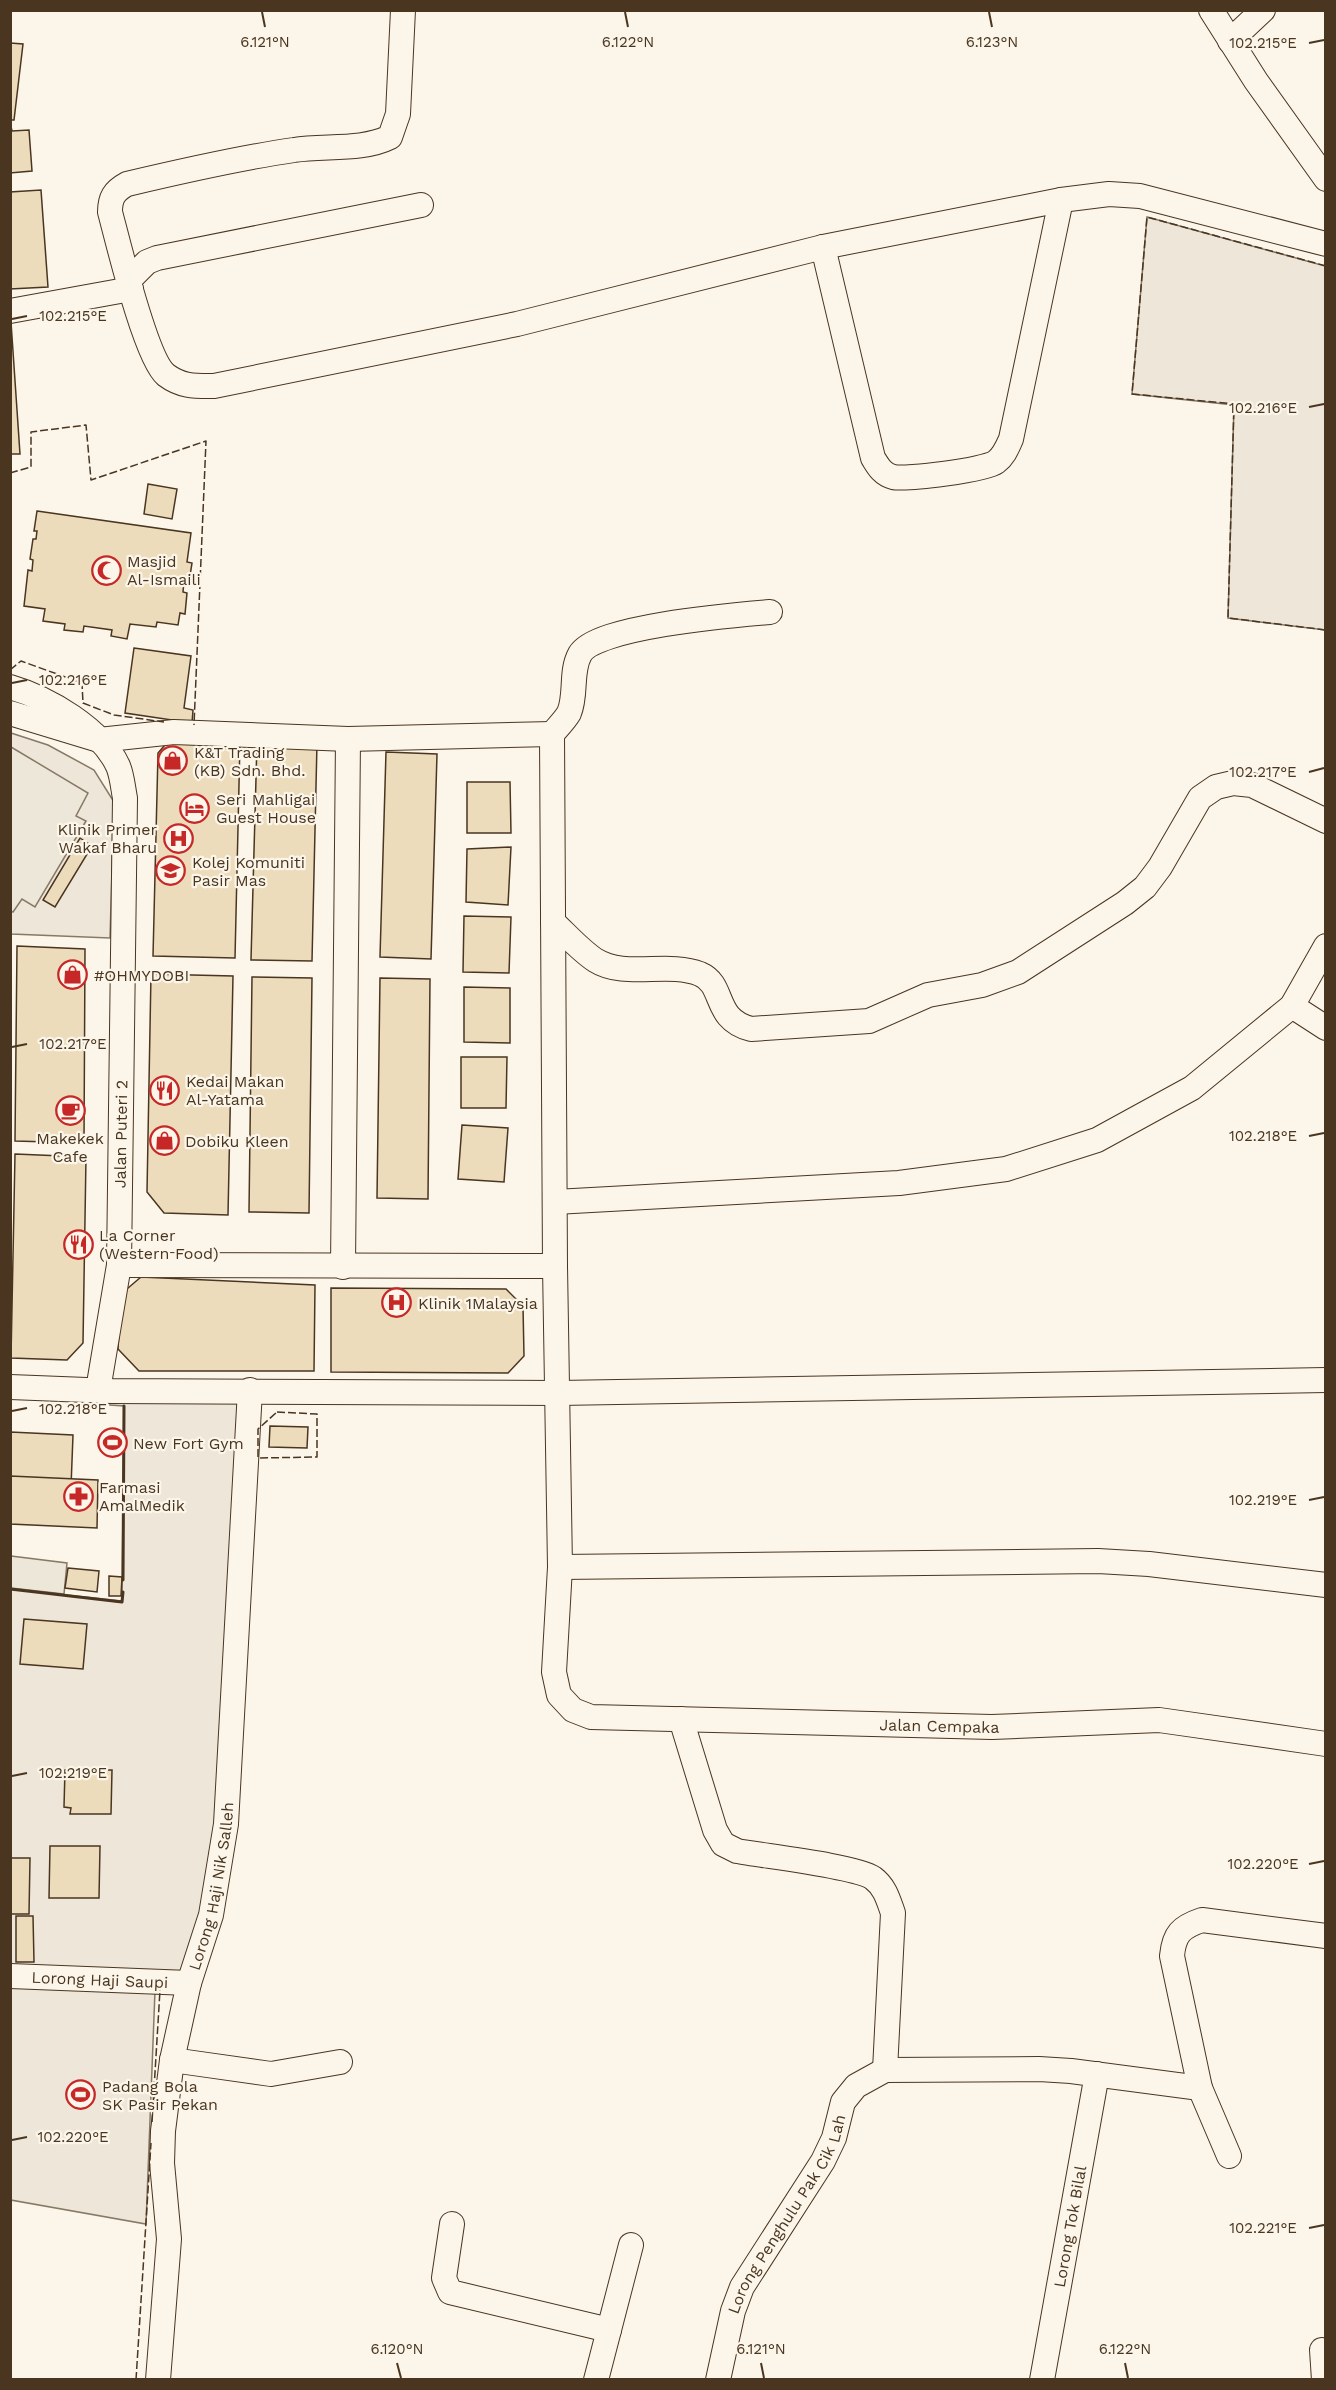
<svg xmlns="http://www.w3.org/2000/svg" width="1336" height="2390" font-family="'Work Sans',sans-serif">
<rect width="100%" height="100%" fill="#fbf6e9"/>
<g fill="#ede6d9" stroke="#887966" stroke-width="1.5">
<polygon points="1147,217 1325,266 1325,630 1228,618 1234,405 1132,394"/>
<polygon points="11,733 48,745 94,770 114,802 110,938 11,934"/>
<polygon points="250,1390 226,1824 189,1983 11,1976 11,1589 122,1601 124,1406 110,1405 112,1391"/>
<polygon points="11,1984 155,1991 146,2224 11,2200"/>
</g>
<g fill="#ede7d9" stroke="#887966" stroke-width="1.5">
<polygon points="11,747 88,793 76,816 86,821 35,907 22,899 13,912 10,911"/>
<polygon points="11,1556 67,1563 64,1594 11,1588"/>
</g>
<g fill="#ecdcbc" stroke="#4a3520" stroke-width="1.5">
<polygon points="10,43 23,44 14,120 10,120"/>
<polygon points="10,122 12,131 29,130 32,171 10,173"/>
<polygon points="41,190 48,287 10,289 10,192"/>
<polygon points="11,322 20,454 10,454 10,322"/>
<polygon points="148,484 177,489 172,519 144,514"/>
<polygon points="37,511 191,533 187,562 192,563 189,582 184,581 183,592 187,593 185,614 180,613 178,625 157,622 156,627 130,624 127,639 111,636 112,630 84,626 83,632 64,630 65,624 43,621 45,609 24,606 28,570 32,571 33,560 30,559 33,539 36,539 37,531 34,531"/>
<polygon points="134,648 191,656 184,708 193,710 192,723 125,713"/>
<polygon points="170,739 240,741 235,958 153,956 158,753"/>
<polygon points="257,742 317,743 312,961 251,960"/>
<polygon points="386,752 437,754 431,959 380,957"/>
<polygon points="467,782 510,782 511,833 467,833"/>
<polygon points="80,838 92,846 55,907 43,900"/>
<polygon points="511,847 508,905 466,902 467,849"/>
<polygon points="464,916 511,917 509,973 463,972"/>
<polygon points="17,946 85,949 84,1143 15,1141"/>
<polygon points="151,974 233,976 228,1215 164,1213 147,1192"/>
<polygon points="252,977 312,978 309,1213 249,1212"/>
<polygon points="380,978 430,979 428,1199 377,1198"/>
<polygon points="464,987 510,988 510,1043 464,1042"/>
<polygon points="461,1057 507,1057 506,1108 461,1108"/>
<polygon points="462,1125 508,1128 504,1182 458,1179"/>
<polygon points="15,1154 86,1157 83,1343 67,1360 11,1358"/>
<polygon points="141,1277 315,1285 314,1371 139,1371 118,1349 121,1294"/>
<polygon points="331,1288 506,1289 523,1306 524,1356 508,1373 331,1372"/>
<polygon points="270,1426 308,1427 307,1448 269,1447"/>
<polygon points="10,1432 73,1435 71,1487 10,1485"/>
<polygon points="10,1476 98,1480 97,1528 10,1524"/>
<polygon points="68,1568 99,1571 97,1592 65,1588"/>
<polygon points="109,1576 122,1577 121,1596 109,1596"/>
<polygon points="24,1619 87,1624 83,1669 20,1664"/>
<polygon points="65,1770 112,1770 111,1814 70,1814 71,1808 64,1807"/>
<polygon points="50,1846 100,1846 99,1898 49,1898"/>
<polygon points="10,1858 30,1858 29,1914 10,1914"/>
<polygon points="16,1916 33,1916 34,1962 16,1962"/>
</g>
<g fill="none" stroke-linecap="round" stroke-linejoin="round">
<defs>
<g id="minor">
<path d="M403 10 398 114 390 137C362 151 324 145 294 150 238 158 182 171 127 184 114 191 110 198 110 212 118 242 146 359 166 375 182 387 196 386 214 386L517 324 823 247 1061 200 1109 194 1140 196 1326 244"/>
<polyline points="1211,10 1256,81 1326,179"/>
<polyline points="1230,41 1263,10"/>
<path d="M823 247 873 458C878 466 882 474 893 477 906 480 985 470 996 462 1004 456 1007 448 1011 439L1061 200"/>
<polyline points="129,280 147,262 157,258 421,205"/>
<polyline points="10,311 131,289"/>
<path id="s1" d="M770 612C735 615 596 626 580 654 570 672 577 694 569 713 565 720 557 728 552 734L555 1266 560 1567 554 1672 559 1695 573 1710 591 1717 992 1727 1159 1720 1326 1744"/>
<path d="M10 687C48 698 101 729 118 766 122 775 123 788 125 798L119 1265 98 1390"/>
<polyline points="10,713 99,740 174,732 348,739 552,734"/>
<path d="M553 922C566 934 580 950 595 960 625 979 667 961 700 974 726 985 712 1019 751 1029L869 1021 928 995 982 985 1018 972 1125 903 1145 887 1160 867 1200 798 1216 787 1233 783 1252 785 1326 821"/>
<polyline points="1292,1006 1326,1028"/>
<polyline points="555,1202 899,1183 1006,1169 1097,1140 1192,1088 1292,1006 1326,946"/>
<polyline points="119,1265 555,1266"/>
<polyline points="343,1267 348,739"/>
<polyline points="10,1387 112,1391 559,1393 1326,1380"/>
<polyline points="560,1567 1098,1561 1149,1564 1326,1585"/>
<path d="M681 1719 715 1830 723 1844 737 1851C763 1856 855 1866 873 1878 885 1887 888 1899 893 1913L885 2070"/>
<path id="s2" d="M10 1976 189 1983"/>
<polyline points="172,2060 271,2074 340,2062"/>
<path d="M1229 2156 1200 2088 1172 1956C1174 1934 1181 1927 1202 1920L1326 1936"/>
<polyline points="452,2224 444,2278 450,2292 609,2330"/>
<polyline points="1322,2350 1324,2380"/>
<path id="s3" d="M158 2380 169 2239 162 2163 163 2131 172 2060 189 1983 211 1915 226 1824 250 1390"/>
<polyline points="596,2380 631,2245"/>
<path id="s4" d="M718 2380 733 2311 742 2287 823 2161 834 2138 843 2102 856 2086 885 2070 1039 2069 1071 2071 1200 2088"/>
<path id="s5" d="M1042 2380 1097 2074"/>
</g>
</defs>
<use href="#minor" stroke="#4a3520" stroke-width="26"/>
<use href="#minor" stroke="#fbf6e9" stroke-width="24"/>
<g stroke="#4a3520" stroke-width="1.5" stroke-dasharray="8 3" stroke-linecap="butt">
<polyline points="1326,266 1147,217 1132,394 1234,404 1228,618 1326,630"/>
<polyline points="10,473 31,467 31,432 86,425 91,480 206,441 194,725"/>
<polyline points="10,670 21,661 82,683 83,703 114,715 164,722"/>
<polygon points="277,1412 317,1414 317,1457 258,1458 258,1429"/>
<polyline points="152,2122 160,1990"/>
<polyline points="136,2380 151,2143"/>
</g>
<g stroke="#4a3520" stroke-width="3">
<polyline points="123,1580 124,1406"/>
<polyline points="10,1589 122,1602 123,1592"/>
</g>
</g>
<path fill="none" stroke="#4a3520" stroke-width="2" d="M262 12 265 27M625 12 628 27M989 12 992 27M1309 43 1324 40M12 319 27 316M1309 407 1324 404M12 683 27 680M1309 772 1324 768M12 1047 27 1044M1309 1136 1324 1133M12 1411 27 1408M1309 1500 1324 1497M12 1776 27 1773M1309 1864 1324 1861M12 2140 27 2137M1309 2228 1324 2225M397 2363 401 2378M761 2363 764 2378M1125 2363 1128 2378"/>
<defs>
<symbol id="mosque-ring" viewBox="-11 -11 22 22"><circle r="9.5" fill="#fbf6e9" stroke="#c62828" stroke-width="1.5"/><path d="M3.5-4.9A6 6 0 1 0 3.5 4.9A5 5 0 1 1 3.5-4.9Z" fill="#c62828"/></symbol>
<symbol id="shop-ring" viewBox="-11 -11 22 22"><circle r="9.5" fill="#fbf6e9" stroke="#c62828" stroke-width="1.5"/><path d="M-5-2.5h2.3a2.7 3.5 0 0 1 5.4 0H5L5.5 6h-11ZM-1.5-2.5h3a1.5 2.3 0 0 0-3 0Z" fill="#c62828"/></symbol>
<symbol id="hotel-ring" viewBox="-11 -11 22 22"><circle r="9.5" fill="#fbf6e9" stroke="#c62828" stroke-width="1.5"/><path d="M-6-4.5h1.5V1H6V5H4.5V3h-9V5H-6ZM-4 0a1.8 1.8 0 1 1 3.6 0ZM.5 0V-2.5h3Q6-2.5 6 0Z" fill="#c62828"/></symbol>
<symbol id="hospital-ring" viewBox="-11 -11 22 22"><circle r="9.5" fill="#fbf6e9" stroke="#c62828" stroke-width="1.5"/><path d="M-5-5h3v3.5h4V-5h3V5h-3V1.5h-4V5h-3Z" fill="#c62828"/></symbol>
<symbol id="university-ring" viewBox="-11 -11 22 22"><circle r="9.5" fill="#fbf6e9" stroke="#c62828" stroke-width="1.5"/><path d="M0-5L7-2L0 1L-7-2ZM-4 1L0 2.5L4 1V4Q0 6-4 4Z" fill="#c62828"/></symbol>
<symbol id="restaurant-ring" viewBox="-11 -11 22 22"><circle r="9.5" fill="#fbf6e9" stroke="#c62828" stroke-width="1.5"/><path d="M-5-6h1v4h1v-4h1v4h1v-4h1v5L-1.5 .5V6h-2V.5L-5-1ZM5-6V6H3V1.5H1.5Q1.5-4 5-6Z" fill="#c62828"/></symbol>
<symbol id="cafe-ring" viewBox="-11 -11 22 22"><circle r="9.5" fill="#fbf6e9" stroke="#c62828" stroke-width="1.5"/><path d="M-5.5-4.5H6V0H3Q3 3.5 0 3.5H-2.5Q-5.5 3.5-5.5 0ZM3-3.2v2h1.7v-2ZM-6 4.5H4V6H-6Z" fill="#c62828"/></symbol>
<symbol id="stadium-ring" viewBox="-11 -11 22 22"><circle r="9.5" fill="#fbf6e9" stroke="#c62828" stroke-width="1.5"/><path d="M0-5a6.5 5 0 1 0 0 10a6.5 5 0 1 0 0-10ZM-3.5-1.8h7v3.6h-7Z" fill="#c62828"/></symbol>
<symbol id="pharmacy-ring" viewBox="-11 -11 22 22"><circle r="9.5" fill="#fbf6e9" stroke="#c62828" stroke-width="1.5"/><path d="M-2-6h4v4h4v4h-4v4h-4v-4h-4v-4h4Z" fill="#c62828"/></symbol>
</defs>
<g fill-rule="evenodd">
<use href="#mosque-ring" x="90" y="554" width="33" height="33"/>
<use href="#shop-ring" x="156" y="744" width="33" height="33"/>
<use href="#hotel-ring" x="178" y="792" width="33" height="33"/>
<use href="#hospital-ring" x="162" y="822" width="33" height="33"/>
<use href="#university-ring" x="154" y="854" width="33" height="33"/>
<use href="#shop-ring" x="56" y="958" width="33" height="33"/>
<use href="#restaurant-ring" x="148" y="1074" width="33" height="33"/>
<use href="#cafe-ring" x="54" y="1094" width="33" height="33"/>
<use href="#shop-ring" x="148" y="1124" width="33" height="33"/>
<use href="#restaurant-ring" x="62" y="1228" width="33" height="33"/>
<use href="#hospital-ring" x="380" y="1286" width="33" height="33"/>
<use href="#stadium-ring" x="96" y="1426" width="33" height="33"/>
<use href="#pharmacy-ring" x="62" y="1480" width="33" height="33"/>
<use href="#stadium-ring" x="64" y="2078" width="33" height="33"/>
</g>
<g text-anchor="middle" dominant-baseline="central" stroke-width="4.5" stroke-linejoin="round" paint-order="stroke">
<g font-size="16" fill="#4a3520" stroke="#fbf6e9" text-anchor="start">
<text x="127" y="561">Masjid<tspan x="127" dy="18">Al-Ismaili</tspan></text>
<text x="194" y="752">K&amp;T Trading<tspan x="194" dy="18">(KB) Sdn. Bhd.</tspan></text>
<text x="216" y="799">Seri Mahligai<tspan x="216" dy="18">Guest House</tspan></text>
<text x="157" y="829" text-anchor="end">Klinik Primer<tspan x="157" dy="18">Wakaf Bharu</tspan></text>
<text x="192" y="862">Kolej Komuniti<tspan x="192" dy="18">Pasir Mas</tspan></text>
<text x="94" y="975">#OHMYDOBI</text>
<text x="186" y="1081">Kedai Makan<tspan x="186" dy="18">Al-Yatama</tspan></text>
<text x="70" y="1138" text-anchor="middle">Makekek<tspan x="70" dy="18">Cafe</tspan></text>
<text x="185" y="1141">Dobiku Kleen</text>
<text x="99" y="1235">La Corner<tspan x="99" dy="18">(Western Food)</tspan></text>
<text x="418" y="1303">Klinik 1Malaysia</text>
<text x="133" y="1443">New Fort Gym</text>
<text x="99" y="1487">Farmasi<tspan x="99" dy="18">AmalMedik</tspan></text>
<text x="102" y="2086">Padang Bola<tspan x="102" dy="18">SK Pasir Pekan</tspan></text>
</g>
<g font-size="16" fill="#4a3520" stroke="#fbf6e9">
<text transform="translate(121 1134) rotate(-89)">Jalan Puteri 2</text>
<text stroke="none"><textPath href="#s1" startOffset="1635">Jalan Cempaka</textPath></text>
<text stroke="none"><textPath href="#s3" startOffset="500">Lorong Haji Nik Salleh</textPath></text>
<text stroke="none"><textPath href="#s2" startOffset="90">Lorong Haji Saupi</textPath></text>
<text stroke="none"><textPath href="#s4" startOffset="182">Lorong Penghulu Pak Cik Lah</textPath></text>
<text stroke="none"><textPath href="#s5" startOffset="156">Lorong Tok Bilal</textPath></text>
</g>
</g>
<g font-size="15" text-anchor="middle" fill="#4a3520" stroke="#fbf6e9" stroke-width="4.5" stroke-linejoin="round" paint-order="stroke">
<text x="265" y="47">6.121°N</text>
<text x="628" y="47">6.122°N</text>
<text x="992" y="47">6.123°N</text>
<text x="1263" y="48">102.215°E</text>
<text x="73" y="321">102.215°E</text>
<text x="1263" y="413">102.216°E</text>
<text x="73" y="685">102.216°E</text>
<text x="1263" y="777">102.217°E</text>
<text x="73" y="1049">102.217°E</text>
<text x="1263" y="1141">102.218°E</text>
<text x="73" y="1414">102.218°E</text>
<text x="1263" y="1505">102.219°E</text>
<text x="73" y="1778">102.219°E</text>
<text x="1263" y="1869">102.220°E</text>
<text x="73" y="2142">102.220°E</text>
<text x="1263" y="2233">102.221°E</text>
<text x="397" y="2354">6.120°N</text>
<text x="761" y="2354">6.121°N</text>
<text x="1125" y="2354">6.122°N</text>
</g>
<rect width="1336" height="2390" fill="none" stroke="#4a3520" stroke-width="24"/>
</svg>
